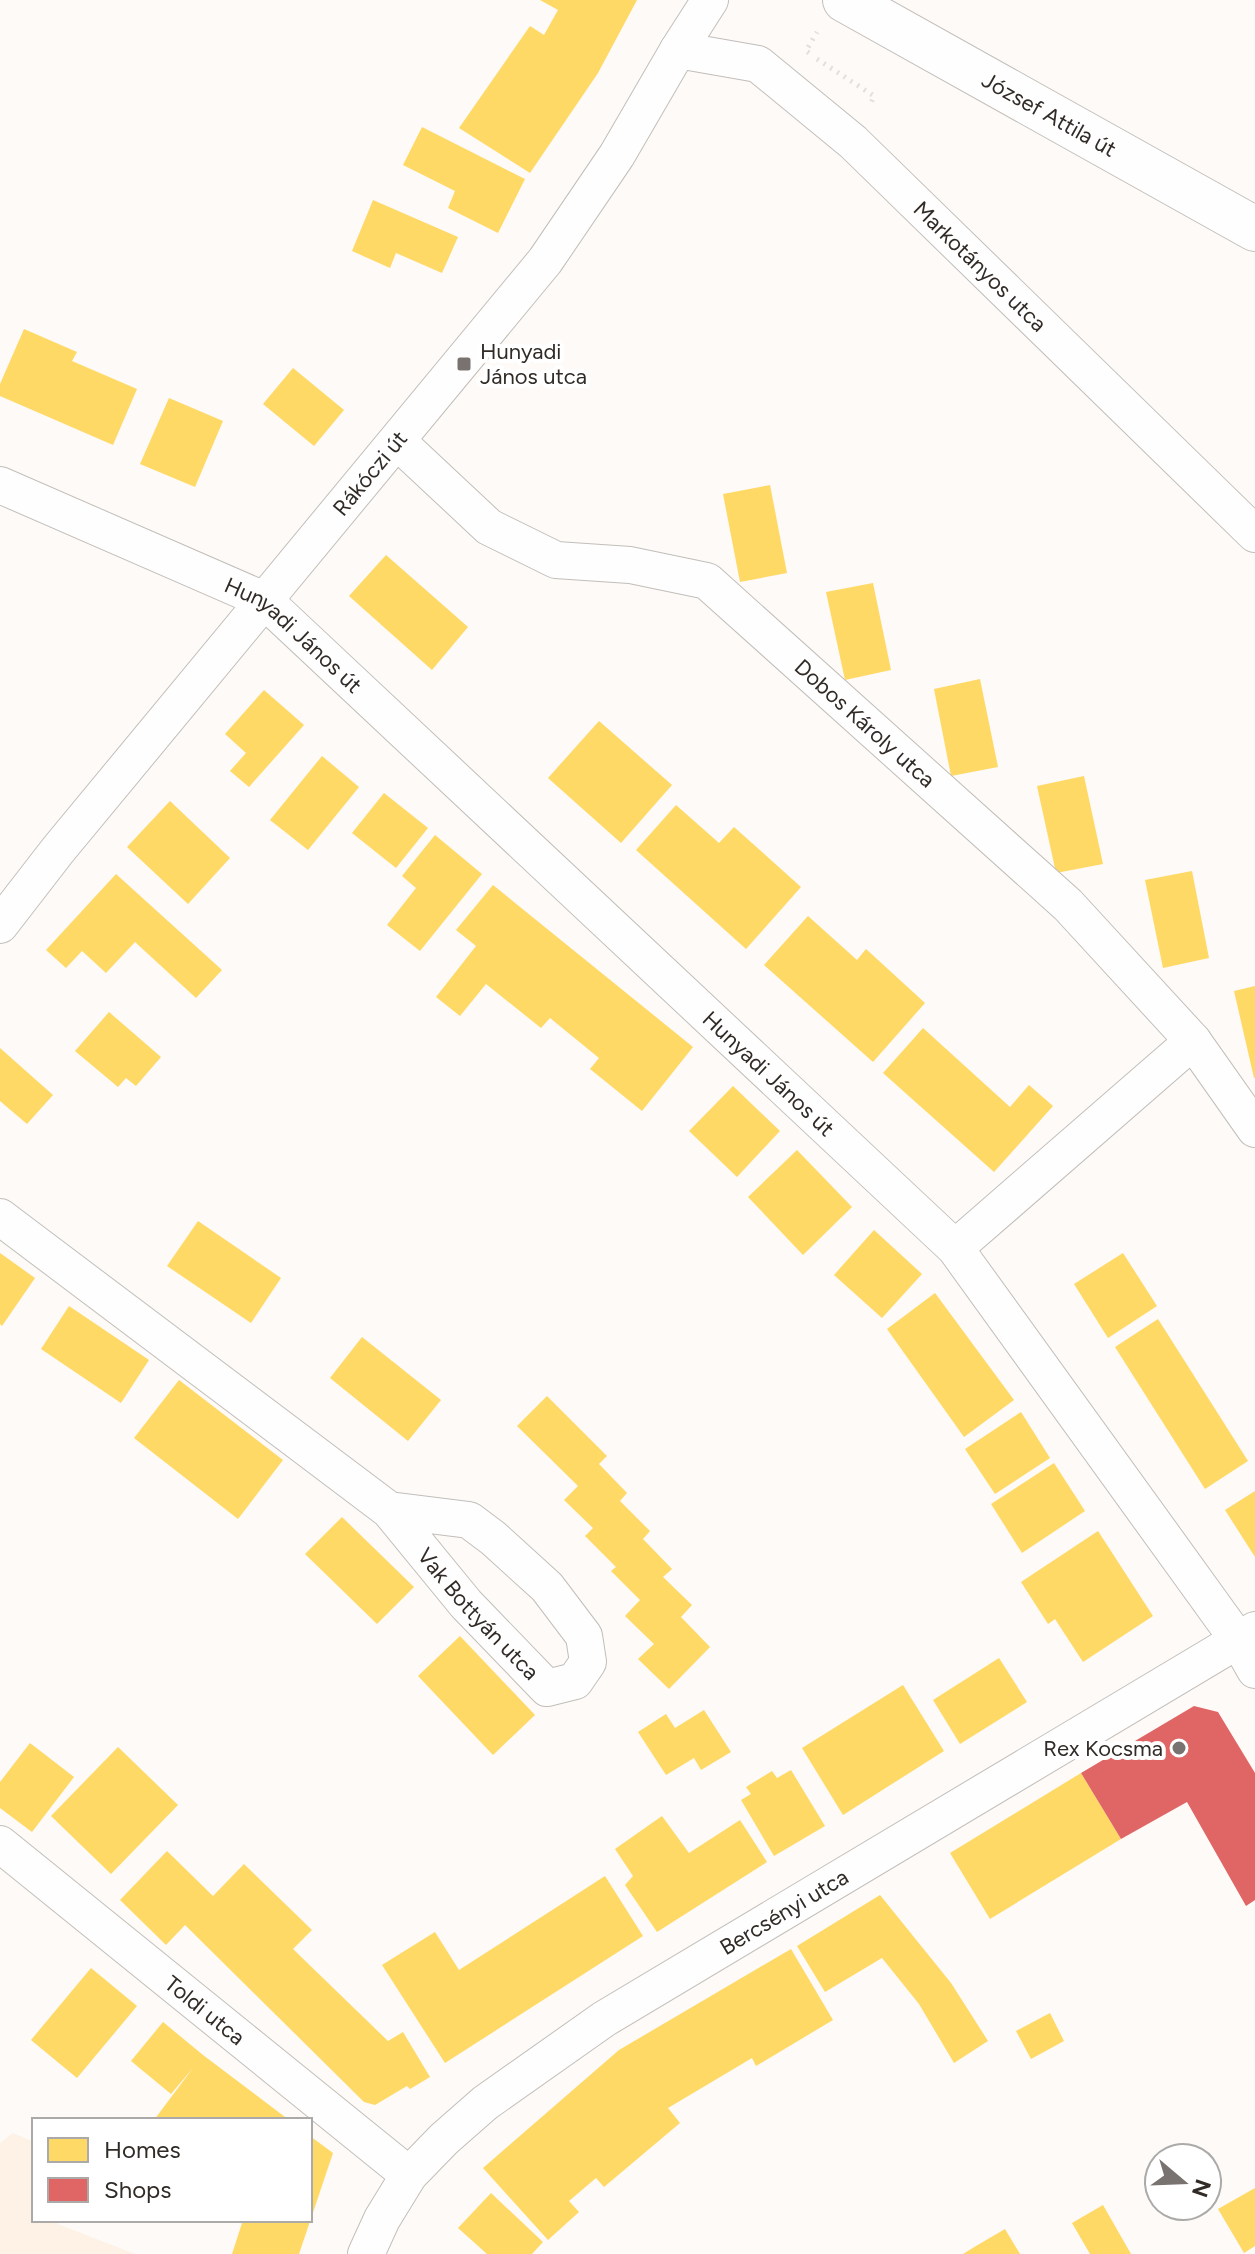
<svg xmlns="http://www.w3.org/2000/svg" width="1255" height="2254" font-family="Figtree,sans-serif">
<rect width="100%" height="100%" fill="#fdfaf7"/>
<polygon fill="#fef2e6" points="13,2133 34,2142 34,2220 60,2220 58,2224 135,2254 0,2254 0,2143"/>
<g fill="#ffd966">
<polygon points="540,0 637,0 598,73 530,173 459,128 530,26 544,35 558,10"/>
<polygon points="422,127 525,179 498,233 448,208 455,191 403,165"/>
<polygon points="373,200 458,237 442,273 396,253 390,268 352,251"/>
<polygon points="24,329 77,352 72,361 137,389 113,445 0,396 0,384"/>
<polygon points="293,368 344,410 314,446 263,404"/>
<polygon points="169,398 223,421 195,487 140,464"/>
<polygon points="770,485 787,573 740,582 723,494"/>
<polygon points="386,555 468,627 432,670 349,596"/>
<polygon points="873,583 891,670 845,680 826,592"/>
<polygon points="980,679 998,767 951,776 934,689"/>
<polygon points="264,690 304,725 249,787 230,771 246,753 225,734"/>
<polygon points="599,721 672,785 621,843 548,778"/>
<polygon points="322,756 359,787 308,850 270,820"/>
<polygon points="1084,776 1103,864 1056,873 1037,786"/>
<polygon points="384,793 428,828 396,868 352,833"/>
<polygon points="170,801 230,858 188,904 127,847"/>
<polygon points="676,805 719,843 734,827 801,887 746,949 636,850"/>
<polygon points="435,835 482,874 420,951 387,925 416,888 402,876"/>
<polygon points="1192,871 1209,958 1163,968 1145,880"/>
<polygon points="116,874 222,970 196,998 135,942 106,973 82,951 66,968 46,950"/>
<polygon points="493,885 693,1047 642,1111 590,1069 599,1058 550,1018 541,1028 486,984 460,1016 436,997 476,946 456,930"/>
<polygon points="808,916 857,960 866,949 925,1003 873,1062 764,965"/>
<polygon points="1255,986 1255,1078 1254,1078 1234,991"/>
<polygon points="109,1012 161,1057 136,1086 126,1078 118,1087 75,1051"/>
<polygon points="923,1028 1010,1107 1029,1085 1053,1106 994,1172 883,1073"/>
<polygon points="0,1048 53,1095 27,1124 0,1101"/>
<polygon points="733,1086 780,1131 737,1177 689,1131"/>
<polygon points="797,1150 852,1207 803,1255 748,1197"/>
<polygon points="198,1221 281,1278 251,1323 167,1266"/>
<polygon points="874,1230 922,1274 882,1318 834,1275"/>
<polygon points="0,1253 35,1278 2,1326 0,1324"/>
<polygon points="1123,1253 1157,1306 1108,1338 1074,1284"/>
<polygon points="935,1293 1014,1400 964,1437 887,1329"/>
<polygon points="69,1306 149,1360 121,1403 41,1349"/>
<polygon points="1158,1319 1248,1461 1205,1489 1115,1347"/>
<polygon points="362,1337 441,1400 408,1441 330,1378"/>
<polygon points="179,1380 283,1460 238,1519 134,1438"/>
<polygon points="547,1396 607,1456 599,1464 627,1493 620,1501 650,1531 643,1539 672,1569 663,1577 692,1605 681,1617 710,1647 669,1689 638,1659 654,1644 625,1616 640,1600 611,1571 616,1567 585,1536 593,1528 564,1500 578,1486 517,1426"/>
<polygon points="1021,1412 1050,1458 995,1494 965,1449"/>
<polygon points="1054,1463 1085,1511 1022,1553 991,1504"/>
<polygon points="1255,1491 1255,1557 1225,1510"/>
<polygon points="342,1517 414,1587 377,1624 305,1554"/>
<polygon points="1098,1531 1153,1616 1083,1662 1055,1619 1048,1624 1021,1582"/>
<polygon points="460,1636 535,1715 493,1755 418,1676"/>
<polygon points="999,1658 1027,1702 960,1744 933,1700"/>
<polygon points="903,1685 944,1751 843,1815 802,1748"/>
<polygon points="704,1710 731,1752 701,1770 694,1758 666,1775 638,1732 666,1714 675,1728"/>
<polygon points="30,1743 74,1777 32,1832 0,1808 0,1782"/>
<polygon points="118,1747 178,1805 111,1874 51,1816"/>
<polygon points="791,1770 825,1826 774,1856 741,1800 751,1794 746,1787 772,1771 777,1778"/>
<polygon points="1081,1773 1121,1839 990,1919 950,1853"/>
<polygon points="662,1816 689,1853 740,1820 767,1862 657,1932 625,1885 633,1876 615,1849"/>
<polygon points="167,1851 213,1896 244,1864 312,1930 293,1949 388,2041 403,2032 430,2077 410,2089 407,2086 375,2105 364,2102 185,1925 166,1945 120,1900"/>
<polygon points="605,1876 643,1936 445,2063 382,1965 435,1932 459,1970"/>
<polygon points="880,1895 951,1983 988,2041 954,2063 919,2004 882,1958 825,1992 797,1946"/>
<polygon points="791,1949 833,2020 756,2066 752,2058 668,2108 680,2123 604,2187 596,2178 569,2201 579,2212 548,2240 483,2168 619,2050"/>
<polygon points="91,1968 137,2006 77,2078 31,2040"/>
<polygon points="1050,2013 1064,2041 1031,2059 1016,2031"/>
<polygon points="163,2022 203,2055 289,2120 154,2120 193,2068 171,2094 131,2061"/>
<polygon points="310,2136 333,2153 299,2254 232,2254 243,2220 310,2220"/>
<polygon points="1255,2188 1255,2246 1244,2253 1218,2209"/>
<polygon points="491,2193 543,2242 532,2254 487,2254 458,2228"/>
<polygon points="1103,2205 1131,2254 1090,2254 1072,2223"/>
<polygon points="1005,2229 1020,2254 963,2254 976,2246"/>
</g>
<polygon fill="#e06666" points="1194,1706 1218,1712 1255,1773 1255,1900 1246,1906 1187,1802 1121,1839 1081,1773"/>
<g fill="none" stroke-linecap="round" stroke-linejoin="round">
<defs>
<g id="minor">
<path id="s1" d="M678 50 758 64 853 142 1255 534"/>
<path id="s2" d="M397 441 489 527 556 560 630 565 707 581 1068 905 1193 1041 1255 1129"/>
<path id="s3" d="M0 485 264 600 955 1248 1238 1640 1255 1670"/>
<path id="s4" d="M0 925 58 850 545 261 617 155 678 50 710 0"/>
<path id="s5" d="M0 1217 389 1510 466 1604 547 1688 575 1681 588 1662 584 1636 547 1587 493 1538 469 1520 389 1510"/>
<polyline points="955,1248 1193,1041"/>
<path id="s6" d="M0 1844 409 2175"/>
<path id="s7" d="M366 2254 382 2219 409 2175 444 2139 485 2103 604 2019 1255 1630"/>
</g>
<g id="primary">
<path id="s8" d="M845 0 1255 229"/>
</g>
</defs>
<use href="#minor" stroke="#c2beba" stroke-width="38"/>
<use href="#primary" stroke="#c2beba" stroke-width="46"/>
<g stroke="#e1e0de" stroke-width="5" stroke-dasharray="2 6" stroke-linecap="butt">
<polyline points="809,53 806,51 817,32"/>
<polyline points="817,59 874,96 870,105"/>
</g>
<use href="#minor" stroke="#fffefe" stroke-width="36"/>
<use href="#primary" stroke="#fffefe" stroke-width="44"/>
</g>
<g fill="#787370" stroke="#fff" stroke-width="3">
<rect x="456" y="356" width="16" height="16" rx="4"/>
<circle cx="1179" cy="1748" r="8"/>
</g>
<g text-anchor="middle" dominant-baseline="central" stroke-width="8" stroke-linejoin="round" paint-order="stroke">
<g font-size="22" fill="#302b27" stroke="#fff">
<text stroke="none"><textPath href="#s8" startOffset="234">József Attila út</textPath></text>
<text stroke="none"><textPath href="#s1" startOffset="382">Markotányos utca</textPath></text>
<text stroke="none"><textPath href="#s4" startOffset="584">Rákóczi út</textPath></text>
<text stroke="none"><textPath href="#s3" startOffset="332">Hunyadi János út</textPath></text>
<text stroke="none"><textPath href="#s2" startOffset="566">Dobos Károly utca</textPath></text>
<text stroke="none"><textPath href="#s3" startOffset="980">Hunyadi János út</textPath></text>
<text stroke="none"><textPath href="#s5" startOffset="624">Vak Bottyán utca</textPath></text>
<text stroke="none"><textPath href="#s7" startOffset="550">Bercsényi utca</textPath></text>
<text stroke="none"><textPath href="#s6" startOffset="264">Toldi utca</textPath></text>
</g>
<g font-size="22" fill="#302b27" stroke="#fff" text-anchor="start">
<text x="480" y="351">Hunyadi<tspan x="480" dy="25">János utca</tspan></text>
<text x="1163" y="1748" text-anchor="end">Rex Kocsma</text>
</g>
</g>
<rect x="32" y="2118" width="280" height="104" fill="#ffffff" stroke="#acaaa9" stroke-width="2"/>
<rect x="48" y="2138" width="40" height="24" fill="#ffd966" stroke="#acaaa9" stroke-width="2"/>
<text x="104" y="2158" font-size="24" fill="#302b27">Homes</text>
<rect x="48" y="2178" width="40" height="24" fill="#e06666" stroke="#acaaa9" stroke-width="2"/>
<text x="104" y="2198" font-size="24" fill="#302b27">Shops</text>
<g transform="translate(1183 2182) rotate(109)"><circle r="38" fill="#ffffff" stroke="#acaaa9" stroke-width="2"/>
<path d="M0-6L14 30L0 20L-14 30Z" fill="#787370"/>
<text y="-12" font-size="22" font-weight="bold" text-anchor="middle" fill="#302b27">N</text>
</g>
</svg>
